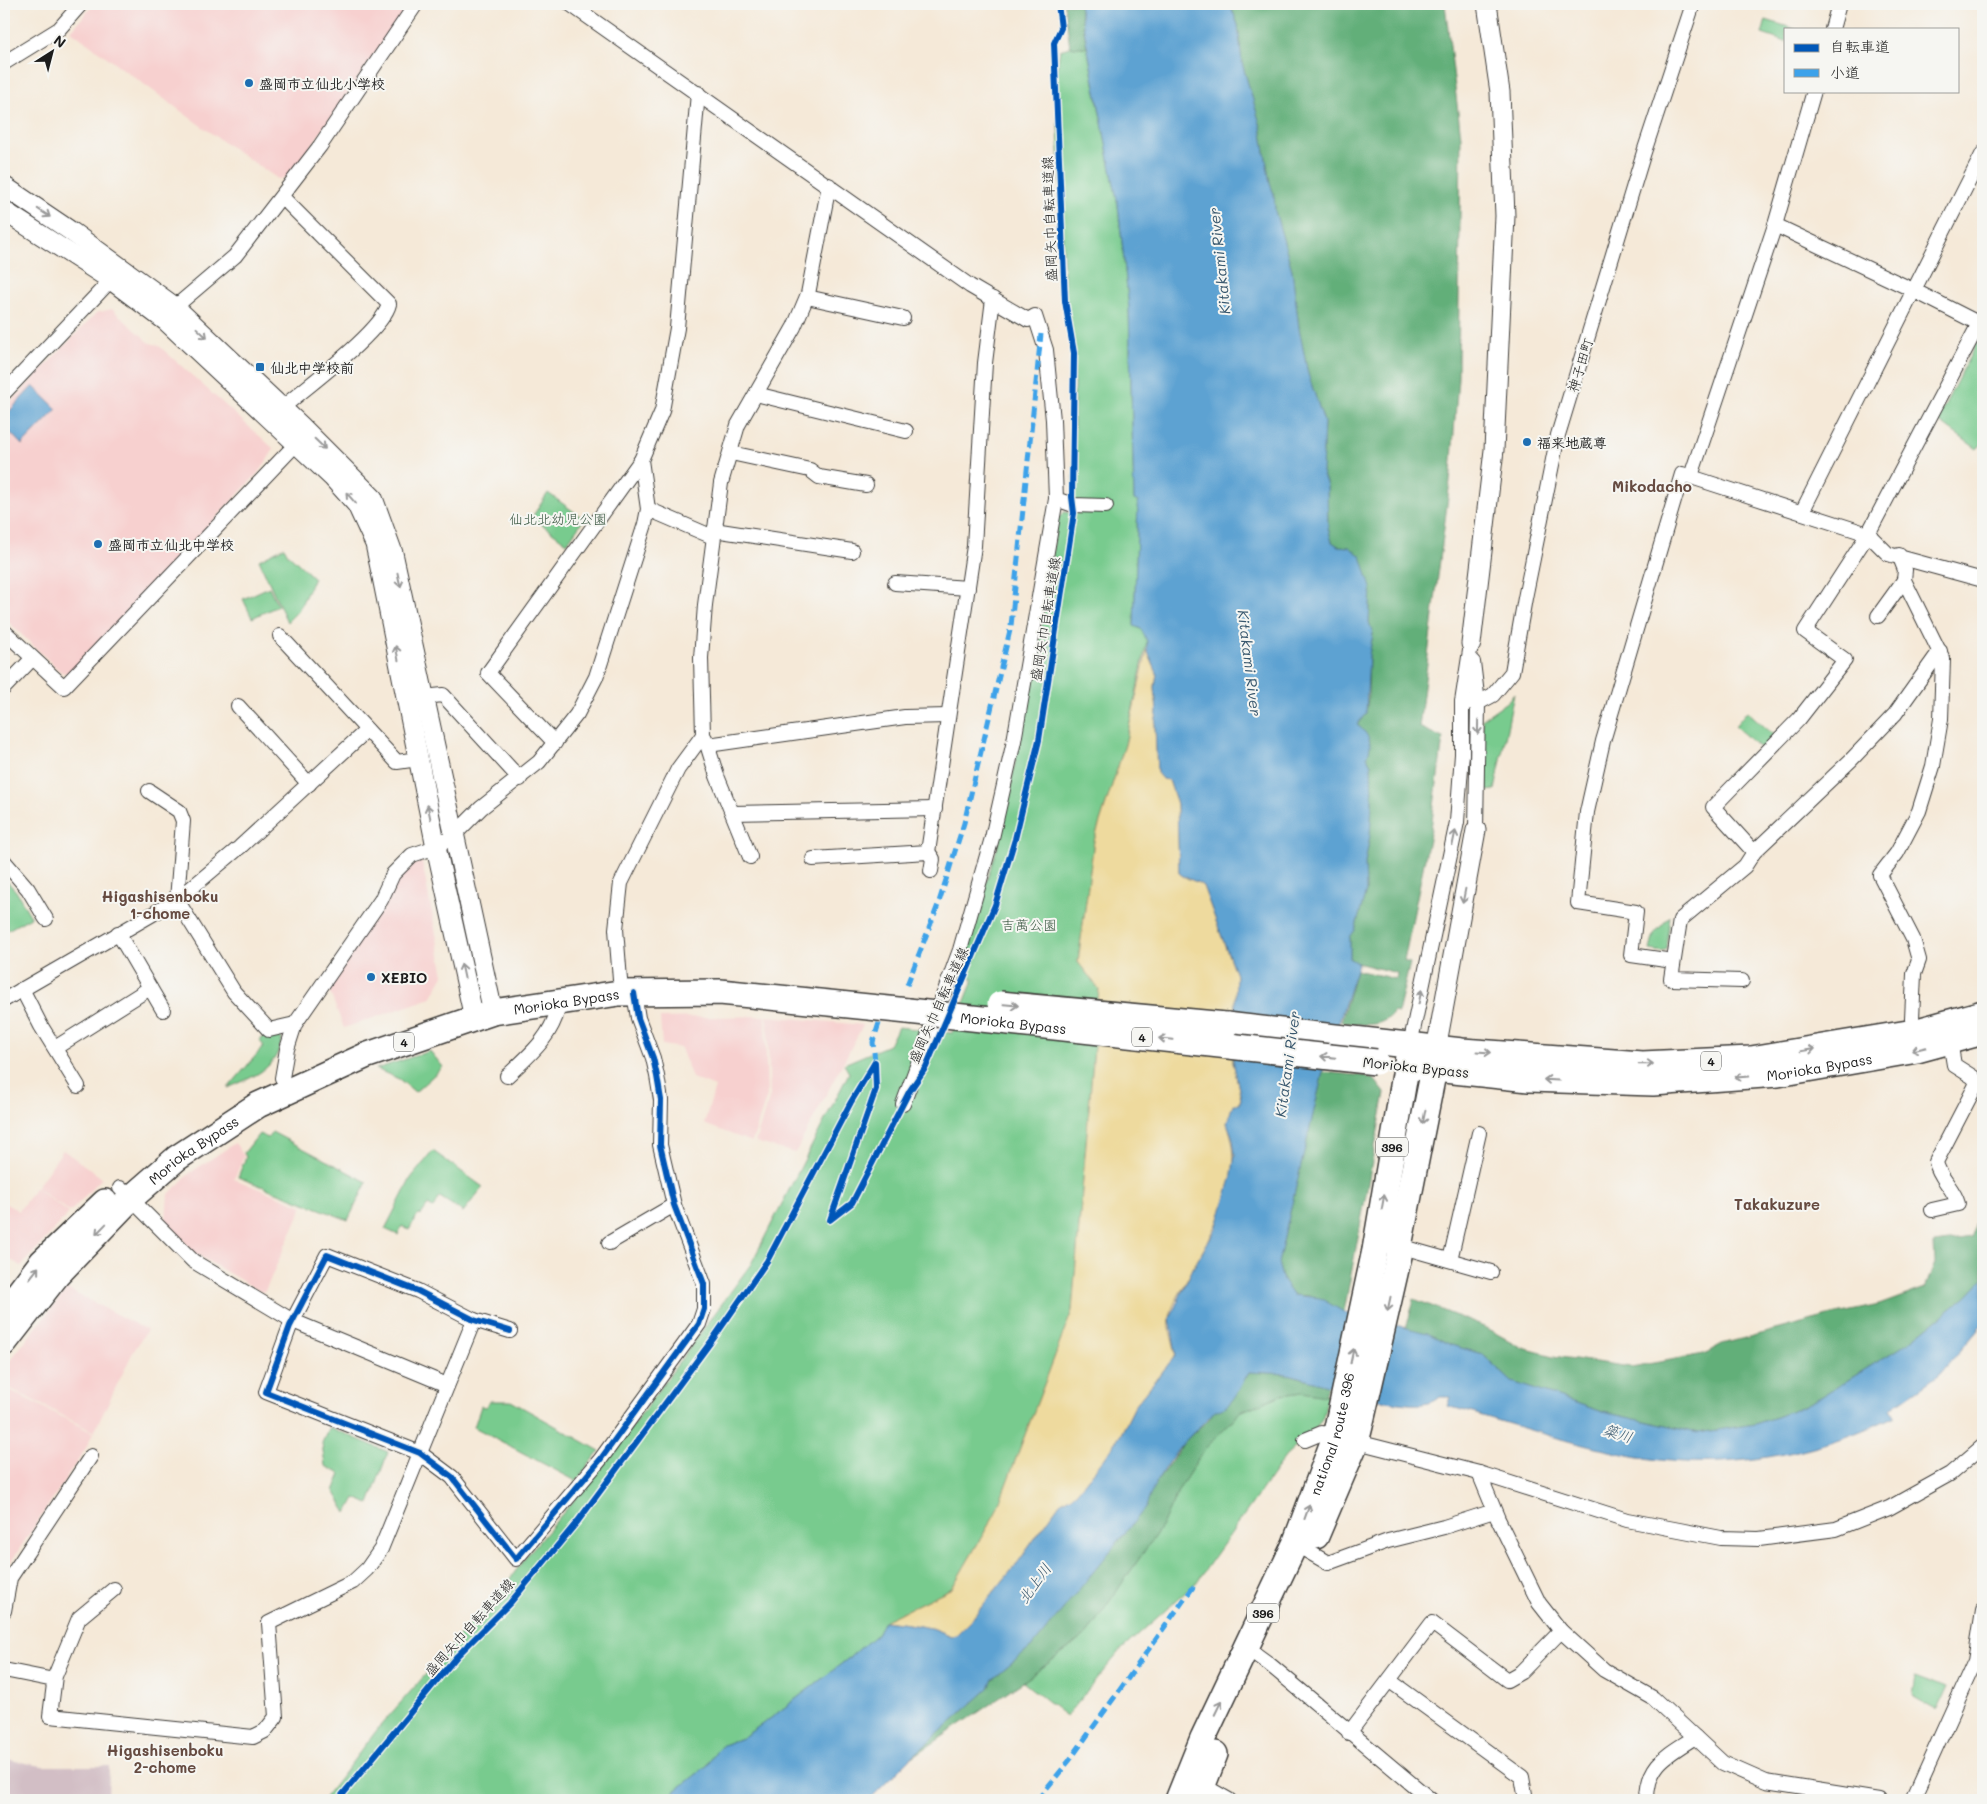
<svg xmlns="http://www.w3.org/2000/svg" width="1987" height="1804" font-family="Mali,'Klee One',sans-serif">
<rect width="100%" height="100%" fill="#f6f6f2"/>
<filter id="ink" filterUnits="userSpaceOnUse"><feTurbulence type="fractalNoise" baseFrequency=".02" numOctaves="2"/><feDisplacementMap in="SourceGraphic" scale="10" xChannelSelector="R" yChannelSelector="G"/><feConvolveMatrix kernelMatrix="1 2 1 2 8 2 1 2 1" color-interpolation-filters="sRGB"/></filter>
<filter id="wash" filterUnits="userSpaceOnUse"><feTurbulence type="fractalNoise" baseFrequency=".0096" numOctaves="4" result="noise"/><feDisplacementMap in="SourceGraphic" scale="20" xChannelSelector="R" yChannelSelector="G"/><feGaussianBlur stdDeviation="1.12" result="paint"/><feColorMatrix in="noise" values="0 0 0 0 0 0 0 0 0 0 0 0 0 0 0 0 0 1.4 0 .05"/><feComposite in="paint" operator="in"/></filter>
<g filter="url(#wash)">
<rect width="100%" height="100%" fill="#f5e9d8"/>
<g fill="#f7d0cf">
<polygon points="94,4 409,4 290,177 278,179 215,136 71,31"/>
<polygon points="112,309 150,343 158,345 274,449 261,470 70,674 61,672 4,618 4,409 96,313"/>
<polygon points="422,862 444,975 431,998 344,1028 327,985 398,879 415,864"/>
<polygon points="765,1016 767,1096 752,1142 704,1124 715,1087 692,1078 681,1048 662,1045 660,1018"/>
<polygon points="767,1016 863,1025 795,1153 755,1142 770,1096"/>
<polygon points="235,1143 244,1156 234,1179 303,1206 265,1291 261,1292 194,1253 166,1220 168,1195 190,1173"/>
<polygon points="63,1150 102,1178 70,1212 36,1188"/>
<polygon points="35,1188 69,1213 21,1266 4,1256 4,1203 19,1211"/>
<polygon points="67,1289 147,1330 132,1354 94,1432 4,1385 4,1368"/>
<polygon points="4,1387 93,1433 85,1450 6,1569 4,1568"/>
</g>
<polygon fill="#d2bec5" points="4,1759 42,1766 109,1766 108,1800 4,1800"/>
<g fill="#78cb8e" stroke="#4a7455">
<polygon points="1766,20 1795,29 1786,29 1786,42 1762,34"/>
<polygon points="1070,47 1087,47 1118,205 1129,308 1134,500 1138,501 1134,625 1141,629 1147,641 1125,745 1094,841 1078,962 1099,989 1072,1311 995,1514 952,1588 884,1621 877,1634 849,1658 771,1718 742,1738 723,1745 716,1751 708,1765 664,1800 323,1800 380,1726 509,1580 528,1554 603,1466 751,1264 849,1073 844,1064 889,1045 898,1027 952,1033 974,978 956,977 999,842 1039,645 1057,519 1064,512 1074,513 1074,353 1065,301 1056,74 1060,50"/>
<polygon points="1977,342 1983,348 1983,443 1977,449 1937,420"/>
<polygon points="548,493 584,519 567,543 532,517"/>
<polygon points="284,547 288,554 314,578 298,611 287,622 259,560"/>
<polygon points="269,587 278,606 252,618 243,599"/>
<polygon points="1514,693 1495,790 1487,791 1482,719 1508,701"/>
<polygon points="1747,711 1775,736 1762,750 1735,726"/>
<polygon points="4,878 16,891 31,917 4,932"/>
<polygon points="1670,916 1667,949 1663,952 1650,950 1654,934"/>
<path d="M277 1033 282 1039C276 1070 254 1076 228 1088L264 1046 259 1040 269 1034Z"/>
<polygon points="430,1051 443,1067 415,1092 399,1079 376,1069"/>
<polygon points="272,1132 367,1182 348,1220 238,1177 246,1157 244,1153 259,1134 268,1138"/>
<polygon points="433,1151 483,1187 463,1212 440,1197 433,1208 428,1205 421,1215 418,1214 409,1230 402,1226 398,1235 385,1229 411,1178"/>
<polygon points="1303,1392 1328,1395 1323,1417 1316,1428 1285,1457 1196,1583 1122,1649 1066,1716 1023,1682 1087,1634 1161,1527 1179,1489 1204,1450 1240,1412 1281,1395"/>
<polygon points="489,1401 511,1401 600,1451 576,1481 474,1427 481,1406 486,1407"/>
<polygon points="329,1427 388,1452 369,1504 355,1498 347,1513 334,1491 341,1474 325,1466 322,1443"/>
<polygon points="1915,1676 1947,1688 1937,1710 1912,1696"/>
</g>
<g fill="#62af79" stroke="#3f664a">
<polygon points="1064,4 1079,4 1087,47 1070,47"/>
<path d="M1230 4H1445L1461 137 1458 378 1451 473 1419 727 1443 738 1431 829 1404 961 1410 963 1398 1013 1394 1012C1381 1030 1359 1024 1341 1022L1356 970 1396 979 1397 973 1353 962 1350 959V937L1355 930 1366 891 1365 863 1370 835 1372 803 1371 765 1367 756C1373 743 1368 733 1357 725L1366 713 1368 698 1369 655 1373 634 1369 622 1371 588 1349 547 1338 546 1332 542 1328 528 1327 486 1322 472 1324 422 1308 374 1299 328 1292 270 1275 211 1274 194 1270 184 1261 127 1242 63 1238 25Z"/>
<polygon points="1323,1072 1366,1076 1375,1080 1385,1093 1344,1312 1309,1296 1293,1295 1283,1281 1278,1263"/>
<polygon points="1983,1222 1983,1279 1967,1296 1909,1342 1821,1397 1791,1412 1755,1424 1698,1433 1603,1412 1512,1382 1482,1354 1451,1345 1427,1333 1406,1329 1414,1299 1484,1327 1523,1348 1553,1356 1631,1367 1704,1354 1722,1344 1832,1315 1879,1305 1925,1288 1935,1263 1934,1243 1972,1238 1974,1224"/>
<polygon points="1249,1372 1288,1374 1328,1385 1324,1396 1303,1392 1281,1395 1240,1412 1204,1450 1179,1489 1161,1527 1087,1634 1023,1682 911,1758 989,1688 992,1680 1034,1645 1146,1507 1151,1490 1185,1441 1209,1419 1215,1409 1229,1404"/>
</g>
<path fill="#eeda9e" stroke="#857b5d" d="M1147 650 1157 673 1155 687 1157 713 1155 725 1157 773 1169 780 1177 804 1179 873C1187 880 1196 880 1203 886L1236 975 1233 1061 1241 1099 1227 1123C1250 1185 1210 1233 1184 1286 1179 1295 1171 1307 1170 1318 1168 1329 1174 1344 1176 1355L1136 1404 1120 1436 1105 1458 1076 1493 1060 1503 1019 1561 971 1620 956 1635 951 1636 931 1628 908 1624 884 1621 952 1588 995 1514 1072 1311 1099 989 1078 962 1094 841 1125 745Z"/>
<g fill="#5da2d2" stroke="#3c5f77">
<path d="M1079 4H1230L1238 25 1242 63 1261 127 1270 184 1274 194 1275 211 1292 270 1299 328 1308 374 1324 422 1322 472 1327 486 1328 528 1332 542 1338 546 1349 547 1361 556 1371 588 1369 622 1373 634 1369 655 1366 713 1357 725C1368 733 1374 743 1367 756L1371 765 1372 803 1370 835 1365 863 1366 891 1355 930 1350 937V959L1358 963 1323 1072 1278 1263 1283 1281 1293 1295 1320 1298 1344 1312 1427 1333 1451 1345 1482 1354 1512 1382 1603 1412 1698 1433 1755 1424 1791 1412 1821 1397 1909 1342 1967 1296 1983 1279V1323L1940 1374 1891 1408 1895 1416C1810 1457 1717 1474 1623 1454 1564 1442 1506 1422 1448 1406L1451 1397H1440C1418 1421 1317 1379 1287 1374 1275 1373 1262 1373 1249 1372 1241 1384 1232 1411 1215 1410 1208 1420 1199 1426 1191 1435 1172 1454 1154 1481 1146 1507L1034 1645 992 1680 989 1688 911 1758 869 1800H664L708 1765 716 1751 723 1745 742 1738 771 1718 849 1658 877 1634 884 1621 908 1624 931 1628 951 1636 956 1635 971 1620 1019 1561 1060 1503 1076 1493 1105 1458 1120 1436 1136 1404 1176 1355 1170 1318 1193 1268 1216 1229 1231 1179 1235 1155 1233 1139 1227 1123 1233 1104H1239L1241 1099 1233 1061 1236 975 1203 886C1196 880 1187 880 1179 873L1177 804 1169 780 1162 779 1157 773 1155 725 1157 713 1155 687 1157 673 1147 650V641L1141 629 1134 626 1138 502 1134 500 1129 308 1118 205Z"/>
<polygon points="33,386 57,409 22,445 4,426 4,417"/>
</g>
</g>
<g filter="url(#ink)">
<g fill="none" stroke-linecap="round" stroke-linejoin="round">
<defs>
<g id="street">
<polyline points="570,4 970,286 1028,320 1035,316 1046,350 1053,420 1056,499 1073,505 1106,506"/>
<polyline points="1832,29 1839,4"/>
<polyline points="4,63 59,29 81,4"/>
<polyline points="1775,225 1913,290 1978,323 1983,331"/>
<polyline points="807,297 903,318"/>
<polyline points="175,307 235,256 320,146 416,4"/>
<polyline points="4,393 111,280"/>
<polyline points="756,394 906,431"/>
<path d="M282 408C306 387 383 331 389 304L282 197"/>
<polyline points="731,453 810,470 819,477 866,485"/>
<polyline points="1691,476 1775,225 1814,91"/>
<polyline points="648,509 713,537"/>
<polyline points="1802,512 1983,153"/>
<polyline points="714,530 852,551"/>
<polyline points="1899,555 1905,570 1904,580 1943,659 1941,719 1933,766 1919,811 1897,853 1880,875 1913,939 1919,960 1914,974 1912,1019 1914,1032"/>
<polyline points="895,583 968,588"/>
<polyline points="1878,616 1904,580"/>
<polyline points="4,631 64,687 297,443"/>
<polyline points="280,636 397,762 418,759"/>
<polyline points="1473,662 1478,703 1476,830"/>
<polyline points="4,688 32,659"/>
<polyline points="424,697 443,695 520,779"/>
<polyline points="1462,702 1478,703 1493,695 1512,672 1525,598 1558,435 1644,152 1693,4"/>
<polyline points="238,706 309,784"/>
<polyline points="705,738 717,776 750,857"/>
<polyline points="555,743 488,673 641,460"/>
<polyline points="708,745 905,717 948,716"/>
<polyline points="149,791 179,811 183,821 177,900 234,992 269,1030 295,1024"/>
<polyline points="733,813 935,809"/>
<polyline points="928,852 974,546 985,363 993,299"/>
<polyline points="1754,852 1713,807 1799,719 1845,660 1805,631 1868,534 1983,316"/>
<polyline points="813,859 928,852 933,859 931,871"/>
<polyline points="4,861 28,889 46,919"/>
<polyline points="118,933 163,1010"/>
<polyline points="1673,961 1631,955 1636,912 1578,903 1587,812 1603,741 1682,474 1868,534 1888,554 1983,580"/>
<polyline points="620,980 616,929 621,883 678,769 703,735 701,658 705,605 721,483 738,425 794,327 808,294 829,185"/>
<polyline points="1742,981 1671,979 1680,920 1745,866 1754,852 1851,760 1895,714 1940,651"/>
<polyline points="22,989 41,1026 78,1086"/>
<polyline points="4,1000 177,900 240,847 367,730"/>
<polyline points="1410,1045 1457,822 1462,754 1462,702 1471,644"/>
<polyline points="55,1048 150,988"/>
<path d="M507 1076C531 1054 554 1035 560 1001"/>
<polyline points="282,1078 287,1049 295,1024 381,900 393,874 412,855 436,847 453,836 481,808 539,762 577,714 596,677 645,524 648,509 641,460 662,411 677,328 698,93"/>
<polyline points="903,1104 960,950 992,838 1014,741 1056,499"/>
<polyline points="120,1188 193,1261 293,1321 447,1385"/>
<path d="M1932 1210 1958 1204C1954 1188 1939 1178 1936 1162L1977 1083 1973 1077 1954 1065 1950 1041"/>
<polyline points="609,1243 674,1205"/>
<polyline points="1399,1246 1491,1272"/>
<polyline points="1450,1260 1479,1133"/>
<polyline points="510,1331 474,1320 418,1291 327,1255 290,1326 266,1392 420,1453 452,1477 516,1559 600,1460 699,1324 704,1309 704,1284 674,1205 660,1145 661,1100 657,1076 653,1058 638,1018 634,993"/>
<polyline points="1305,1440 1322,1433 1479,1473 1627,1520 1721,1538 1759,1539 1836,1529 1889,1508 1950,1474 1983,1446"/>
<polyline points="1479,1473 1498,1519 1539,1603 1561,1631 1604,1670 1653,1698 1723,1763 1766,1782 1879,1800"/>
<polyline points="1295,1544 1328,1563 1388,1541 1444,1527 1494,1511"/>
<polyline points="114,1589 79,1618 55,1676 50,1716 253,1737 265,1731 276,1717 269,1623 353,1582 367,1569 381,1549 474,1320"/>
<polyline points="4,1611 10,1578 91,1456"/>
<polyline points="1247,1648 1269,1664 1431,1800"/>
<polyline points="4,1670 54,1680"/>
<polyline points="1390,1681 1522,1777 1526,1800"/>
<polyline points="1349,1733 1432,1623 1507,1680 1521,1672 1561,1631"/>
<polyline points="1199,1783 1229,1800"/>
<path d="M1647 1800C1647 1763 1668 1755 1695 1737"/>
<polyline points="1912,1800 1975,1661 1983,1610"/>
</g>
<g id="secondary">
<polyline points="4,186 72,232 175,307 302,427 373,498 393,553 493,1012"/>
<polyline points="4,211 111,280 167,322 332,477 357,505 375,544 382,577 436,847 474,1018"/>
<polyline points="1471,644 1494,450 1505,216 1500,92 1487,4"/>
<polyline points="1434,1060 1476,830"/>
</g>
<g id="highway">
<polyline points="1226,1025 1462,1051 1642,1064 1751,1059 1914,1032 1983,1013"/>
<path id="s1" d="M1416 1067 1529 1079 1653 1083 1778 1074 1917 1050 1983 1032"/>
<polyline points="4,1312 42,1262 105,1202"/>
<path id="s2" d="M4 1343 57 1275 130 1199 177 1158 258 1105 365 1056 493 1012 619 993 720 992 908 1011"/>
<polyline points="1316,1536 1356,1442 1360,1426 1399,1256 1399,1246 1434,1069"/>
<path id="s3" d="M1178 1800 1203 1738 1295 1544 1335 1437 1375 1250 1410 1045"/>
<polyline points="1197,1800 1215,1754"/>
</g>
</defs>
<use href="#street" stroke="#3d3b38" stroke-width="16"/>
<use href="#secondary" stroke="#3d3b38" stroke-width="21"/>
<use href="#highway" stroke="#3d3b38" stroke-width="28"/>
<use href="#street" stroke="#fff" stroke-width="14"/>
<use href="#secondary" stroke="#fff" stroke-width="19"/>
<use href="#highway" stroke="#fff" stroke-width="25"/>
<defs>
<g id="highway-bridge">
<polyline points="1000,1004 1226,1025"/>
<path id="s4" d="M908 1011 1376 1062"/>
</g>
</defs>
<use href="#highway-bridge" stroke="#3d3b38" stroke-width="28" stroke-linecap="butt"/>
<use href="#highway-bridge" stroke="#fff" stroke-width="25"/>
<g stroke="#3da2ea" stroke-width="5" stroke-dasharray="10 5" stroke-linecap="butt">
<polyline points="907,985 938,905 964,823 1011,626 1041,334"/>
<polyline points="875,1062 873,1042 880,1020"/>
<polyline points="1037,1800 1069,1761 1196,1583"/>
</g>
<defs>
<g id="cycleway">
<polyline points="510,1331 474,1320 418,1291 327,1255 290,1326 266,1392 420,1453 452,1477 516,1559 600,1460 699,1324 704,1309 704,1284 674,1205 660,1145 661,1100 657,1076 653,1058 638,1018 634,993"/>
<polyline points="338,1800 457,1656 510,1603 578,1521 713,1339 767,1261 851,1102 875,1062 876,1089 830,1220 852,1203 909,1092 926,1067 995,905 1015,839 1039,740 1074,513 1072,497 1074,353 1065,301 1054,43 1061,28 1058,4"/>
</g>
</defs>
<use href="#cycleway" stroke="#f6f6f2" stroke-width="9"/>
<use href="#cycleway" stroke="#0057b8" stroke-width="6"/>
</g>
<defs><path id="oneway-shaft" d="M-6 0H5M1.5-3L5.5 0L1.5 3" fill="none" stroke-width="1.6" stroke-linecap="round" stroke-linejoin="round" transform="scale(1.25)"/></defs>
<g stroke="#999">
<use href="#oneway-shaft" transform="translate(44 213) rotate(33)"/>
<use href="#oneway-shaft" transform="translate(202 333) rotate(43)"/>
<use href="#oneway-shaft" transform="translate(320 444) rotate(44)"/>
<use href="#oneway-shaft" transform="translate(351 498) rotate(-131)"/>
<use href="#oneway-shaft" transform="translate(399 580) rotate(78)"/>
<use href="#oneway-shaft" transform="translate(397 653) rotate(-101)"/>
<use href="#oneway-shaft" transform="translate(1478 727) rotate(91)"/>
<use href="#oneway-shaft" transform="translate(429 812) rotate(-102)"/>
<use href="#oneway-shaft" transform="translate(1454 838) rotate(-78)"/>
<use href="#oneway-shaft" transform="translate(1464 896) rotate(101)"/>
<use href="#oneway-shaft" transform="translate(463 971) rotate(-102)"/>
<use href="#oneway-shaft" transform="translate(1420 997) rotate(-78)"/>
<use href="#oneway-shaft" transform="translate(1011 1005) rotate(5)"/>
<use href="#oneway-shaft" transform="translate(1166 1039) rotate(-174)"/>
<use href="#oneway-shaft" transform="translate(1919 1049) rotate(167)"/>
<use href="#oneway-shaft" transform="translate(1808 1050) rotate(-9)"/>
<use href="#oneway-shaft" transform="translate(1484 1052) rotate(4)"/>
<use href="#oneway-shaft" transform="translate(1328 1057) rotate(-174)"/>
<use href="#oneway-shaft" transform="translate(1646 1064) rotate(-1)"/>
<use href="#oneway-shaft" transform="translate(1742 1077) rotate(176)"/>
<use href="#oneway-shaft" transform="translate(1551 1080) rotate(-177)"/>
<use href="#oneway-shaft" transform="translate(1424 1117) rotate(101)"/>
<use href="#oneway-shaft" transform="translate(1383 1202) rotate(-80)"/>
<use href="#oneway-shaft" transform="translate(101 1229) rotate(134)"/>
<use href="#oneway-shaft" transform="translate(34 1273) rotate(-52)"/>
<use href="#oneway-shaft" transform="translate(1389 1304) rotate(102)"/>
<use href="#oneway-shaft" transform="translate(1352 1356) rotate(-78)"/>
<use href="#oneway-shaft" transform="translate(1307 1512) rotate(-70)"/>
<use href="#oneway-shaft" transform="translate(1218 1708) rotate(-64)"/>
</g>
</g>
<g fill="#1f6fb2" stroke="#f6f6f2" stroke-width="2">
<circle cx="249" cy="83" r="5"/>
<rect x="255" y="362" width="10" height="10" rx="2.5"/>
<circle cx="1527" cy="442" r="5"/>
<circle cx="98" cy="544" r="5"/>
<circle cx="371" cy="977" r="5"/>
</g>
<g text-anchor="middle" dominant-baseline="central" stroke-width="4" stroke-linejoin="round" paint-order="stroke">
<g fill="#f6f6f2" stroke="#5d5d5c" stroke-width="1">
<rect x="1132" y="1027.5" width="20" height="19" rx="4"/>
<rect x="394" y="1032.5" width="20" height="19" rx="4"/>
<rect x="1701" y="1051.5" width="20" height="19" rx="4"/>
<rect x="1376" y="1137.5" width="32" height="19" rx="4"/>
<rect x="1247" y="1603.5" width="32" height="19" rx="4"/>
</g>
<g font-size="12" font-weight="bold" fill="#1c1c1c">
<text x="1142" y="1037">4</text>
<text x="404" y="1042">4</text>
<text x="1711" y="1061">4</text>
<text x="1392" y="1147">396</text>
<text x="1263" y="1613">396</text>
</g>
<g font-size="14" font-weight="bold" fill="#1c1c1c" stroke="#f6f6f2" text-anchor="start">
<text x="259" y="83">盛岡市立仙北小学校</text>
<text x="270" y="367">仙北中学校前</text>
<text x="1537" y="442">福来地蔵尊</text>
<text x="108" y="544">盛岡市立仙北中学校</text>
<text x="381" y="977">XEBIO</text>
</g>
<g font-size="14" fill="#1c1c1c" stroke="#f6f6f2">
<text transform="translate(1049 219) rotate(-92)">盛岡矢巾自転車道線</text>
<text transform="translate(1580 365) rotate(-73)">神子田町</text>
<text transform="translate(1045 619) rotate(-81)">盛岡矢巾自転車道線</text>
<text stroke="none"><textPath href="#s2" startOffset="678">Morioka Bypass</textPath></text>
<text transform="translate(938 1005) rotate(-66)">盛岡矢巾自転車道線</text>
<text stroke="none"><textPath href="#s4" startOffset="106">Morioka Bypass</textPath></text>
<text stroke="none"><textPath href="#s1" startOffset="405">Morioka Bypass</textPath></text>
<text transform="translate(1416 1067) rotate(6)">Morioka Bypass</text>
<text stroke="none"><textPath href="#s2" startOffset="272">Morioka Bypass</textPath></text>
<text stroke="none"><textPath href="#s3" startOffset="398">national route 396</textPath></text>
<text transform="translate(469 1627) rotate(-48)">盛岡矢巾自転車道線</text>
</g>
<g font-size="14" fill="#3c5944" stroke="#f6f6f2">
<text x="558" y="518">仙北北幼児公園</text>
<text x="1029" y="924">吉萬公園</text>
</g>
<g font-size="15" font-style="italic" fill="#39586e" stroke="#f6f6f2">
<text transform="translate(1219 261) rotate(-96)">Kitakami River</text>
<text transform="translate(1250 663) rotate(83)">Kitakami River</text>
<text transform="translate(1287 1064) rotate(-82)">Kitakami River</text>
<text transform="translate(1618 1433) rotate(17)">簗川</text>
<text transform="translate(1034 1583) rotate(-54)">北上川</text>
</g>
<g font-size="15" font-weight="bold" fill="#664b41" stroke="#f6f6f2">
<text x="1652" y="486">Mikodacho</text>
<text x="160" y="896">Higashisenboku<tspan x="160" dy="17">1-chome</tspan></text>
<text x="1777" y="1204">Takakuzure</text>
<text x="165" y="1750">Higashisenboku<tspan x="165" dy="17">2-chome</tspan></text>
</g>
</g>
<rect width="1987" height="1804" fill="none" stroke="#f6f6f2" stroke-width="20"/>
<rect x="1784" y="28" width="175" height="65" fill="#f6f6f2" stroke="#9f9f9c"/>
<rect x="1794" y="44" width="25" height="8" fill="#0057b8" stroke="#9f9f9c"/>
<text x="1830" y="52" font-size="15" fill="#1c1c1c">自転車道</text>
<rect x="1794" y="69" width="25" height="8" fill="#3da2ea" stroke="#9f9f9c"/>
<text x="1830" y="78" font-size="15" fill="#1c1c1c">小道</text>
<g transform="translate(52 52) rotate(36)" stroke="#f6f6f2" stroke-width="4" paint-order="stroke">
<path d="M0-4L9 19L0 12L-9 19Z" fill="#1c1c1c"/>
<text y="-8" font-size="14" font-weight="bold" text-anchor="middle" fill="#1c1c1c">N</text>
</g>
</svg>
